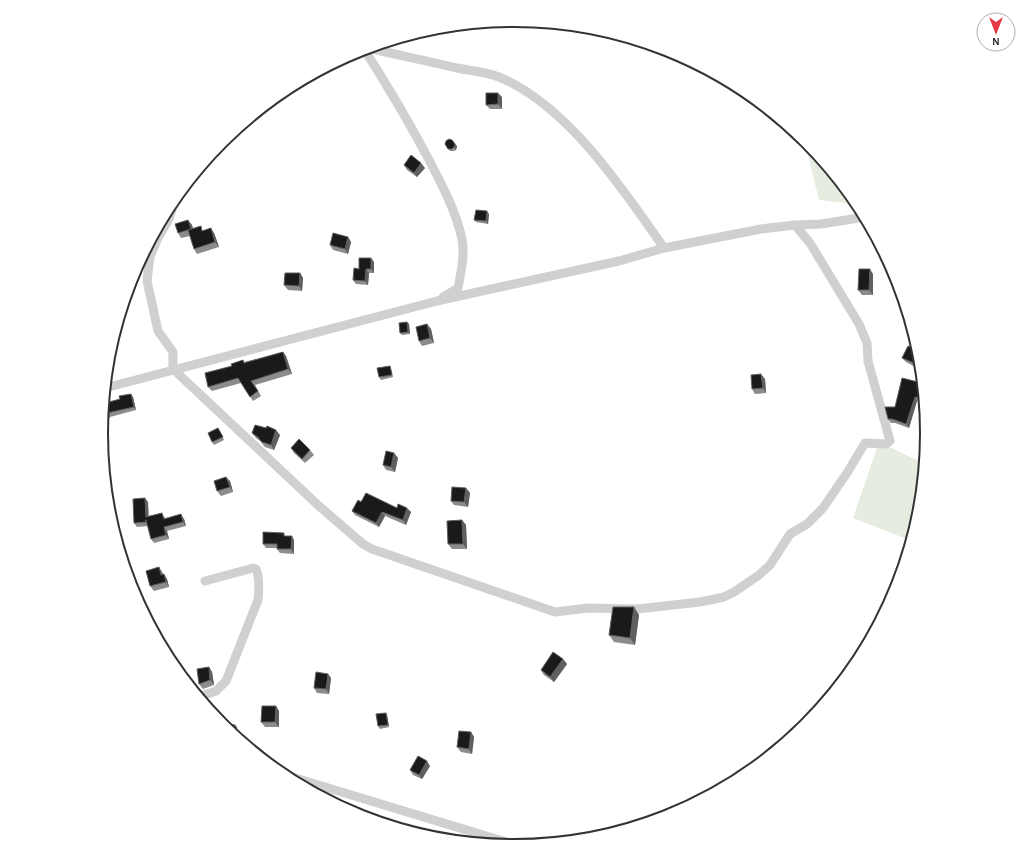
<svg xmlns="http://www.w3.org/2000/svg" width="1028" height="867" font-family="'Alegreya Sans',sans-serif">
<rect width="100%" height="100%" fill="#fff"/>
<g fill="#e6ecdf">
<polygon points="804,139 853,198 854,204 819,200"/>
<polygon points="879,442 925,464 920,514 912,539 907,539 853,518"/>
</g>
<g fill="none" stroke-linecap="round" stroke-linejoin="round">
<g stroke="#d0d0d0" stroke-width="9">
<path d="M368 48C398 55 428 61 457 68 471 71 486 72 499 77 567 105 623 189 664 248"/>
<path d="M364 49C387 85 409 122 429 160 442 185 456 211 462 239 465 256 461 272 458 288L443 297"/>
<polyline points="173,200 172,210 169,219 158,238 150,257 147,281 158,331 173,352 173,369 319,506 363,544 372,549 555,612 588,608 637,609 700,602 724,597 734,592 759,575 770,565 790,534 807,524 823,508 847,473 865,443 886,444 890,441 868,361 867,343 859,324 810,243 795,225"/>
<polyline points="105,388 437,301 619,261 664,248 761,229 795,225 821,224 865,217"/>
<path d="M198 697 216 691 226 681 258 600C259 590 260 578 256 569L253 568 205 581"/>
<polyline points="279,773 519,846"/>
</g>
</g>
<g fill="#8c8c8c">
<polygon points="502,97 502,109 490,109 486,105"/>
<polygon points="445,144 457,146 456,150 454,151 450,151"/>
<polygon points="404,165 425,168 417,177 407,170"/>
<polygon points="489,214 488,224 476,222 474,220"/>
<polygon points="188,220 192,225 193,229 214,233 219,247 197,254 194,249 190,236 181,238 178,233"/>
<polygon points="348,237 351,242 348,254 333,250 330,245"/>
<polygon points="371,258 374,262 374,273 369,273 368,285 356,284 353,280 359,269"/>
<polygon points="300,273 303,278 302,291 288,290 284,285"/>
<polygon points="873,274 873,295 862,295 858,290"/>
<polygon points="407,322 409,324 410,334 402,335 400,333"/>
<polygon points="427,324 431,329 434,343 422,346 419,341"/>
<polygon points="908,346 917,368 906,362 902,358"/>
<polygon points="283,352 286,356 292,374 255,385 261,396 253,401 241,383 212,391 208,387 244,362"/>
<polygon points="390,366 391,368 393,377 381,380 379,377"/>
<polygon points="765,379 766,393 755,394 752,389"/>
<polygon points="918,382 921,386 920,389 923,389 924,402 917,401 909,428 895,423 891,423 888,419 895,407"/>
<polygon points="131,394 133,397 136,410 110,417 110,418 102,420 103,404 109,403 120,399"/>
<polygon points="220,431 224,440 214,445 212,442"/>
<polygon points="252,433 280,435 274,450 265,447 260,441 256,438"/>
<polygon points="291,448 310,450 314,455 305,463 294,453"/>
<polygon points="394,453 398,458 395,472 386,470 383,465"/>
<polygon points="230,481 233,492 221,496 217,491"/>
<polygon points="466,488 470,493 468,507 454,505 451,501"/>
<polygon points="148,502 148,516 165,517 165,518 184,519 186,526 167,531 169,539 154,543 151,539 148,526 137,527 134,523"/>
<polygon points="361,502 397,508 411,512 406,525 385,516 379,527 355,515 352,511"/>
<polygon points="462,520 466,525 467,549 452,549 448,544"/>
<polygon points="286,536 294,540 294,554 280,553 277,549 277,548 266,548 263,544"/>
<polygon points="162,572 163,574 167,579 169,587 154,591 150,586"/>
<polygon points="634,607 639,615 635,645 614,642 609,635"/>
<polygon points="563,659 567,664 554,682 544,675 541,670"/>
<polygon points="209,667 212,672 214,685 203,689 199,684"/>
<polygon points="328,674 331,678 329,694 317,693 314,688"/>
<polygon points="276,706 279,711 279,727 265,727 261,722"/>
<polygon points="386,713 387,715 389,727 380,729 378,726"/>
<polygon points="471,732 474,737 472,754 461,752 457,747"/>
<polygon points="430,766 422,779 413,775 410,770"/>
</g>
<g fill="#5f5f5f">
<polygon points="498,93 502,97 502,109 498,104"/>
<polygon points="452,140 457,146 456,150 454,147"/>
<polygon points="421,163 425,168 417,177 414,173"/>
<polygon points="487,211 489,214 488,224 486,221"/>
<polygon points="188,220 192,225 194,234 191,229"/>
<polygon points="211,228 214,233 219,247 215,242"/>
<polygon points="348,237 351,242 348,254 345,249"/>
<polygon points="371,258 374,262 374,273 371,269"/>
<polygon points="366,269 369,273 368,285 365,281"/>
<polygon points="870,269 873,274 873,295 869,290"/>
<polygon points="300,273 303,278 302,291 299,286"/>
<polygon points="407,322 409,324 410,334 408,332"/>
<polygon points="427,324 431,329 434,343 430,338"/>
<polygon points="283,352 286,356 292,374 288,369"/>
<polygon points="919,352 920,361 917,368 914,363"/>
<polygon points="761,374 765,379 766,393 763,388"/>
<polygon points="918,382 921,386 920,393 917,389"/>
<polygon points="131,394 133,397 136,410 134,407"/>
<polygon points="915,397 917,401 909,428 906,424"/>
<polygon points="276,430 280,435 274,450 271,445"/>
<polygon points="394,453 398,458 395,472 391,467"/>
<polygon points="226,477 230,481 233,492 230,487"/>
<polygon points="466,488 470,493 468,507 464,502"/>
<polygon points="145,498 148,502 149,521 146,517"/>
<polygon points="407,508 411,512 406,525 403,520"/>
<polygon points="382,512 385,516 379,527 376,523"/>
<polygon points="181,514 184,519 186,526 183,522"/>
<polygon points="462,520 466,525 467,549 463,544"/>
<polygon points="164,527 167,531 169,539 166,535"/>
<polygon points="292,536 294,540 294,554 291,549"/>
<polygon points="159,567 162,572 164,580 161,575"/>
<polygon points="164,574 167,579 169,587 166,582"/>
<polygon points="634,607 639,615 635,645 630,638"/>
<polygon points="563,659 567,664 554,682 550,677"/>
<polygon points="209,667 212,672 214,685 210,680"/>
<polygon points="328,674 331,678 329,694 326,689"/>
<polygon points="276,706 279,711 279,727 275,722"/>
<polygon points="386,713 387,715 389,727 388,725"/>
<polygon points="235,725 237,727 236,738 235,735"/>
<polygon points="471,732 474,737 472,754 469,749"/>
<polygon points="427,761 430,766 422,779 419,775"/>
</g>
<g fill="#1a1a1a" stroke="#5f5f5f">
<polygon points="486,93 498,93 498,104 486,105"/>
<polygon points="449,139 452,140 455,144 454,147 452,149 448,149 445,144 446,141"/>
<polygon points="411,155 421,163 414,173 404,165"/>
<polygon points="476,210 487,211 486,221 474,220"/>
<polygon points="188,220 191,229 178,233 175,224"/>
<polygon points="201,226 202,231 211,228 215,242 194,249 188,230"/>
<polygon points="333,233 348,237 345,249 330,245"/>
<polygon points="359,258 371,258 371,269 366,269 365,281 353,280 354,268 359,269"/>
<polygon points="859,269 870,269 869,290 858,290"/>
<polygon points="285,273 300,273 299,286 284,285"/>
<polygon points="407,322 408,332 400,333 399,323"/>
<polygon points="427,324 430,338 419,341 416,327"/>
<polygon points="908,346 919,351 919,352 914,363 902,358"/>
<polygon points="283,352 288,369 251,381 258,391 250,397 238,378 208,387 205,373 232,366 231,364 243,360 244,363"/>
<polygon points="390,366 392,375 379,377 377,368"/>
<polygon points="761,374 763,388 752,389 751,375"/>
<polygon points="902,378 918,382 917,389 923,389 924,399 915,397 906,424 892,419 888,419 885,407 895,407"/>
<polygon points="131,394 134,407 107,413 108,415 102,416 103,404 109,403 109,402 120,399 119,396"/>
<polygon points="255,425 266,428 267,426 276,430 271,445 262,442 259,439 259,438 252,433"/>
<polygon points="218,428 223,437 212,442 208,433"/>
<polygon points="299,439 310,450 302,459 291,448"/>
<polygon points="386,451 394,453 391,467 383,465"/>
<polygon points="226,477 230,487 217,491 214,481"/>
<polygon points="452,487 466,488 464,502 451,501"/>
<polygon points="366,493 397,508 398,504 407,508 403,520 382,512 376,523 352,511 358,500 361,502"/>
<polygon points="145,498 146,517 162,513 164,519 181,514 183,522 164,527 166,535 151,539 146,520 146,522 134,523 133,499"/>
<polygon points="462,520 463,544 448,544 447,521"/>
<polygon points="263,532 284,533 284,536 292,536 291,549 277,549 277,544 263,544"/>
<polygon points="159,567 161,575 164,574 166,582 150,586 146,571"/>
<polygon points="613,607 634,607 630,638 609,635"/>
<polygon points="553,652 563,659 550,677 541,670"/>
<polygon points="209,667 210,680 199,684 197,669"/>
<polygon points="316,672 328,674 326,689 314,688"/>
<polygon points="262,706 276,706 275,722 261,722"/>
<polygon points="386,713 388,725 378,726 376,714"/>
<polygon points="227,724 235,725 235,735 233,735 226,730"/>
<polygon points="459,731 471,732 469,749 457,747"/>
<polygon points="418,756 427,761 419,775 410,770"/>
</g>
<path d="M0 0H1028V867H0ZM108 433a406 406 0 1 1 812 0a406 406 0 1 1-812 0Z" fill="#fff" fill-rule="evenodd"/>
<path fill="none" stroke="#333" stroke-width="2" d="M108 433a406 406 0 1 1 812 0a406 406 0 1 1-812 0Z"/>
<g transform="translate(996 32) rotate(180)"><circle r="19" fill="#ffffff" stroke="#adadad"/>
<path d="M0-3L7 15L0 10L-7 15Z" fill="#e63946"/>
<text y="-6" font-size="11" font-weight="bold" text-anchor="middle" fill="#333333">N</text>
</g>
</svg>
